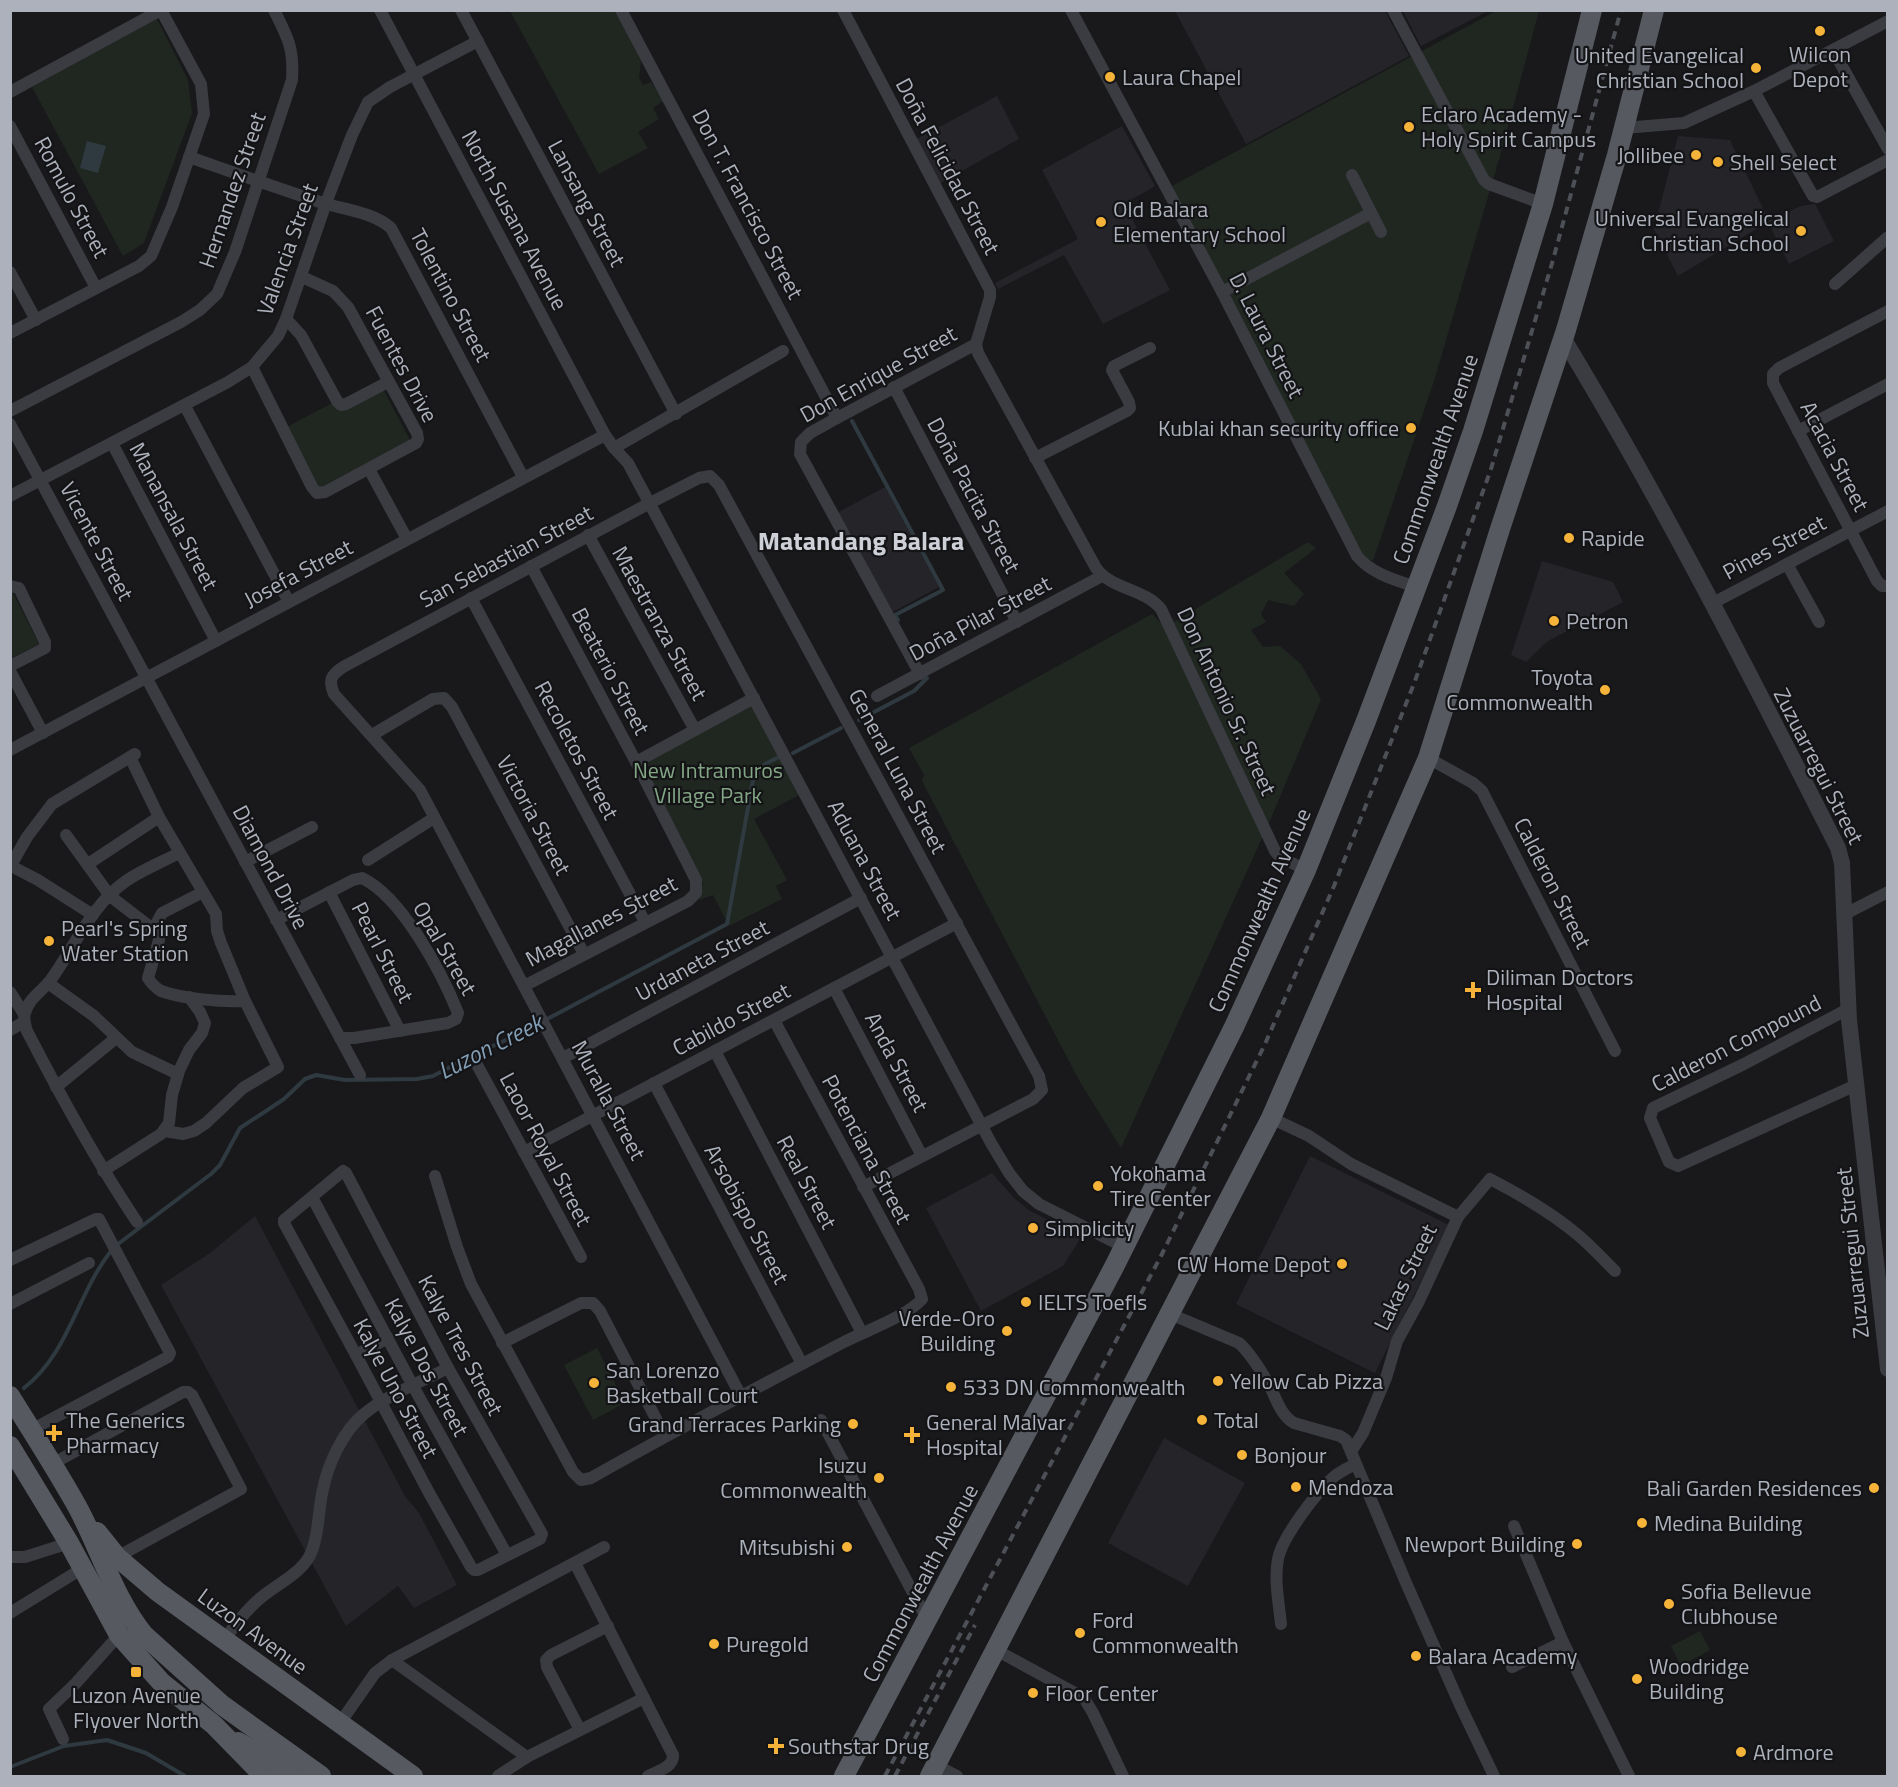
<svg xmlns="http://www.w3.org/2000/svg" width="1898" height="1787" font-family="'Titillium Web',sans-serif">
<rect width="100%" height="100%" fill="#19191c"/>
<g fill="#252529">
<polygon points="1175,11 1385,11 1409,56 1246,144"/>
<polygon points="1403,11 1488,11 1421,46"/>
<polygon points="997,96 1019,139 937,185 913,141"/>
<polygon points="1122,126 1155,186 1124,204 1170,290 1103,324 1064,255 998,289 995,283 1078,239 1042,170"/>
<polygon points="1678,136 1730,140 1769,221 1801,206 1815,204 1834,241 1789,264 1768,222 1678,276 1654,229"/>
<polygon points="885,487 939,587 891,613 837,513"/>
<polygon points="1542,561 1613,582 1623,602 1548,641 1526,662 1511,655"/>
<polygon points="1310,1156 1449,1225 1375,1373 1236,1304"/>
<polygon points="992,1173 1014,1198 1030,1211 1082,1236 1063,1266 981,1311 926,1208"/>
<polygon points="255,1216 405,1496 419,1513 457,1585 414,1608 398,1586 346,1626 161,1285 210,1253"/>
<polygon points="1164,1438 1245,1483 1188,1586 1108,1543"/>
</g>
<g fill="#1f2720">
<polygon points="510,11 615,11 641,61 639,78 643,85 651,82 663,101 653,108 659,119 638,132 648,148 599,174"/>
<polygon points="1496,11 1539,11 1500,156 1434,381 1373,561 1361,556 1170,187"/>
<polygon points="157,19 188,80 192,113 144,243 123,256 32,87"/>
<polygon points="383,389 410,440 319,488 287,427 334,402 339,411"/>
<polygon points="1308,542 1316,548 1284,573 1304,594 1294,606 1268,600 1261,614 1266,622 1251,630 1263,647 1280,646 1301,664 1321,699 1272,816 1121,1148 1080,1082 922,781 924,775 909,748 1152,614 1165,627"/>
<polygon points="12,591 39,644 11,658 10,592"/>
<polygon points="753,704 801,794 754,819 787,880 776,886 782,899 729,926 713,895 699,900 703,884 642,763"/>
<polygon points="597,1348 625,1403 593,1420 564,1365"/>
<polygon points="1700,1631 1710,1650 1681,1666 1671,1646"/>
</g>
<polygon fill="#2f3940" points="87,141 106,146 98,173 80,168"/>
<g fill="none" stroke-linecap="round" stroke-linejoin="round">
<g stroke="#2f3940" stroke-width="4">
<polyline points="852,421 943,590 895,615 898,620"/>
<polyline points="859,720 914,691 927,678"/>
<polyline points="793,753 841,728"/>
<polyline points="118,1244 211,1174 220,1165 240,1128 284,1099 305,1079 316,1075 345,1080 417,1079 433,1076 477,1053 515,1036 727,924 753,780 765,764 777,758"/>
<path d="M24 1388C69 1353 77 1294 111 1251"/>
<polyline points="10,1767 64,1746 107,1740 146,1753 185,1776"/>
</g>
<g stroke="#3a3c41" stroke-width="12">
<polyline points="380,10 605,435 614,448 628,463 991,1143 1009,1173 1023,1191 1039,1204 1124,1247"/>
<polyline points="461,10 676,414"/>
<polyline points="621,10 837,418"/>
<polyline points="843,10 990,290 990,297 976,344"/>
<path d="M1071 10 1222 292 1357 556C1372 574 1395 580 1416 587"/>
<polyline points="1393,10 1484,180 1489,184 1543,204"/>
<polyline points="1833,50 1888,149"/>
<polyline points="1754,91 1813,196 1817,197 1888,160"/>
<polyline points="10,92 161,10"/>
<polyline points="10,126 96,288"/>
<polyline points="1624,128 1684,123 1754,91 1888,21"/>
<path d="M189 157C235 173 280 189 326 204 348 210 374 213 391 228L523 477"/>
<polyline points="1352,175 1381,232"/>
<polyline points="10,272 36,320"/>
<polyline points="1835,284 1888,237"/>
<polyline points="1222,292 1371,213"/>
<polyline points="1888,311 1779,368 1773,374 1773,383 1877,581 1882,586 1888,586"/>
<polyline points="286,319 301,335 337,401 341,405 346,404 388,382"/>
<polyline points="10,333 139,266 151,256 172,207 204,114 201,84 161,10"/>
<path d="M976 344 978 353 1096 568C1112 590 1144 588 1161 609L1275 851 1280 857 1306 870"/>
<polyline points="252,367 312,487 317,493 325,492 416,443 418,439 417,433 348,307 333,291 302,277"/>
<polyline points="894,387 1017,622"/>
<polyline points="185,406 289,602"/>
<path d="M10 411 181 322 200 310 217 294 235 252 292 80C294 48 288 38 274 10"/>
<polyline points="10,424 360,1075"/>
<polyline points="1798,431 1888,384"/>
<polyline points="112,443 216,641"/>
<polyline points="614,448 783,351"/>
<polyline points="1035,458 1127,411 1130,408 1129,402 1112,370 1114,366 1150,348"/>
<polyline points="369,469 407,539"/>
<polyline points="10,496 228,382 252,367 278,336 286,319 326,203 352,135 368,102 390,87 478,41"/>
<polyline points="588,535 695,730"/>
<polyline points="1787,564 1819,622"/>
<polyline points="10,586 19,588 45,642 45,648 10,666"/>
<polyline points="471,598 645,922"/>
<polyline points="1711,604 1888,511"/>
<polyline points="10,671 43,733"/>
<polyline points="920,674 800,454 801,442 810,433 837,418 976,344"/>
<polyline points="877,696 1102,576"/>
<polyline points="372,735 433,699 444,698 452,707 584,954"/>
<polyline points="10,750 605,435"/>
<polyline points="130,757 159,817 216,914 217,931 221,943 245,1001 278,1067 243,1088 206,1123 194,1131 183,1134 165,1131"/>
<polyline points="1428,758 1473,783 1482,791 1615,1051"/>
<polyline points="636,762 754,698"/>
<path d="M66 835 110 896 158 933 159 940 148 978C151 983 156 988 161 991 183 999 221 1002 245 1001"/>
<polyline points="368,860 434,818"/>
<polyline points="245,862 312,827"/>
<polyline points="88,864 159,817"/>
<polyline points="11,866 38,880 93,915"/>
<polyline points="10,867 27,837 52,804 135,754"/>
<polyline points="329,892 400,1031"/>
<polyline points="1845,914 1888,892"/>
<path d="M276 920 353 880 362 878C402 897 442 973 458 1013L456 1019 448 1023 354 1038H340"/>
<polyline points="154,928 162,913 203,892"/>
<polyline points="48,983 94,1016 132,1052 178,1074"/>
<polyline points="524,986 688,901 696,893 696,880 636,762 531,566"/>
<polyline points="834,988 922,1156"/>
<polyline points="10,992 24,1014"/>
<polyline points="1848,1009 1744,1064 1653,1108 1650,1118 1669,1162 1678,1166 1856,1085"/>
<polyline points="10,1030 24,1022"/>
<polyline points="715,1051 862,1333"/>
<polyline points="563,1058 861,898"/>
<polyline points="475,1061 581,1257"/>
<polyline points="654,1083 802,1364"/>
<polyline points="56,1087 116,1038"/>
<polyline points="1271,1118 1309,1136 1351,1164 1458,1217"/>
<polyline points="524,1152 957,923"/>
<polyline points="103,1171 161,1134 169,1123 172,1095 179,1071 189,1050 202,1033 205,1023 200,1012 189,997"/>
<polygon points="343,1171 346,1173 448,1368 542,1534 540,1539 478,1570 474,1570 471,1567 428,1491 356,1355 284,1223 284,1220"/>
<path d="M435 1176 457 1247 471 1284 573 1472 581 1480 591 1478C674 1431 758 1387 842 1343 863 1332 908 1316 922 1299L919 1289 774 1020"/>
<polyline points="312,1197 413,1386 507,1555"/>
<path d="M137 1222C96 1161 61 1097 27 1031 25 1025 23 1020 25 1013 29 998 41 992 50 981 74 948 91 905 126 881 142 870 162 862 179 853"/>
<polyline points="10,1260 96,1219 99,1219 170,1353 168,1357 31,1430"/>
<polyline points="10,1304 89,1263"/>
<path d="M1170 1314 1239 1343C1251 1354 1260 1369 1268 1383 1276 1397 1280 1415 1294 1423L1340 1436 1346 1440 1407 1585 1461 1707 1494 1776"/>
<polyline points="502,1343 581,1303 593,1303 600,1311 665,1436"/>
<polyline points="356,1355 388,1338"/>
<path d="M741 1396 420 790 334 694C328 680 331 675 343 667L650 503 699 478 710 476 719 485 1039 1076 1042 1090 1033 1099 863 1187"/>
<polyline points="821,1420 927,1619"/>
<path d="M1352 1450 1363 1433 1386 1378 1397 1341 1419 1301 1458 1217 1490 1179C1521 1195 1551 1212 1578 1235 1591 1246 1603 1259 1615 1271"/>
<polyline points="52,1464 183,1392 188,1392 192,1395 241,1489 117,1557"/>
<polyline points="1514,1526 1563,1642 1629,1776"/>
<polyline points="10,1557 25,1557 69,1543"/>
<path d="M575 1563 673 1755C674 1767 658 1771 648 1776"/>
<polyline points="10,1613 83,1568"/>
<path d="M1281 1624C1279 1604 1274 1580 1278 1559 1282 1537 1318 1490 1336 1475 1342 1471 1349 1467 1356 1464"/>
<path d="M225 1639C234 1626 245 1612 257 1601 273 1586 298 1576 309 1557 319 1539 318 1509 323 1489 328 1464 343 1431 364 1414 385 1396 423 1381 448 1368"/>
<polyline points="996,1650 1084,1698 1093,1713 1123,1776"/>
<polyline points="392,1660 527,1757"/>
<polyline points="1512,1667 1563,1642"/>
<polyline points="340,1723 375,1673 392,1660 604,1547"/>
<polyline points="580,1730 547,1667 546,1660 551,1655 608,1626"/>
<polyline points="63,1739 49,1709 76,1683 119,1635"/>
<polyline points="936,1765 957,1776"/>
<polyline points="498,1776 527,1757 644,1698"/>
</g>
<path stroke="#3a3c41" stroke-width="16" d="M1563 338C1663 503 1751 676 1838 848L1842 863 1849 1020 1888 1369"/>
<g stroke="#565960" stroke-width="20">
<path d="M10 1396C33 1433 57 1470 78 1508 100 1549 114 1598 144 1635L222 1705 321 1776"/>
<polyline points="10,1446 69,1543 119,1635 161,1682 214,1725 257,1769 267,1776"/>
<polyline points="97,1532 117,1557 158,1592 413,1776"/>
<polyline points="238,1742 267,1758 294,1776"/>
<polyline points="844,1776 1114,1267 1234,1027 1306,870 1366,721 1447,506 1473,431 1543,204 1592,10"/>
<polyline points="930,1776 1271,1118 1428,758 1500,529 1566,330 1617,155 1654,10"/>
</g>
<g stroke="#4d5056" stroke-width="4" stroke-dasharray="8 6" stroke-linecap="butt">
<polyline points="885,1776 1161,1256 1265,1044 1334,886 1415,681 1491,469 1553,260 1621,10"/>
<polyline points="895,1776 975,1625"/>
</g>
</g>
<g fill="#f5b439" stroke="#141417" stroke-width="2">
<circle cx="1820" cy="31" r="6"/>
<circle cx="1756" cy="68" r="6"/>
<circle cx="1110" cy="77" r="6"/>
<circle cx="1409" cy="127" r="6"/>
<circle cx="1696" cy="155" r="6"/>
<circle cx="1718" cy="162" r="6"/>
<circle cx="1101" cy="222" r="6"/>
<circle cx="1801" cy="231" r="6"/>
<circle cx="1411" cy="428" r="6"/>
<circle cx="1569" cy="538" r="6"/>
<circle cx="1554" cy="621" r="6"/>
<circle cx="1605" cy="690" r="6"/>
<circle cx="49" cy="941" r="6"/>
<path d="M1470 981h6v6h6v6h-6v6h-6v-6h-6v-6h6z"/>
<circle cx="1098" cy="1186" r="6"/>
<circle cx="1033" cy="1228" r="6"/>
<circle cx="1342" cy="1264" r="6"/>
<circle cx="1026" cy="1302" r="6"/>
<circle cx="1007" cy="1331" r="6"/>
<circle cx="1218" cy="1381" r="6"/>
<circle cx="594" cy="1383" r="6"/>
<circle cx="951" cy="1387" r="6"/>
<circle cx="1202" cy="1420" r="6"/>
<circle cx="853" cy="1424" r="6"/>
<path d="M51 1424h6v6h6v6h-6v6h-6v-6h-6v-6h6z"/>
<path d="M909 1426h6v6h6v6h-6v6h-6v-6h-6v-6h6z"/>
<circle cx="1242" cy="1455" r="6"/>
<circle cx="879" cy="1478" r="6"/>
<circle cx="1296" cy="1487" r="6"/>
<circle cx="1874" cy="1488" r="6"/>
<circle cx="1642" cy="1523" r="6"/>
<circle cx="1577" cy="1544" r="6"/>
<circle cx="847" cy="1547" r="6"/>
<circle cx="1669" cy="1604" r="6"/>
<circle cx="1080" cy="1633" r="6"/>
<circle cx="714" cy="1644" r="6"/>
<circle cx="1416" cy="1656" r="6"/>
<rect x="130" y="1666" width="12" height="12" rx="3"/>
<circle cx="1637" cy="1679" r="6"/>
<circle cx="1033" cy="1693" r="6"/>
<path d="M773 1737h6v6h6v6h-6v6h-6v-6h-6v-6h6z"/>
<circle cx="1741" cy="1752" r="6"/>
</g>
<g text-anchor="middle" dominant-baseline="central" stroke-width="4.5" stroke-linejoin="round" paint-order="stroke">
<g font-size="22" fill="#acb1bb" stroke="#141417" text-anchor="start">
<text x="1820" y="54" text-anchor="middle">Wilcon<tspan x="1820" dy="25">Depot</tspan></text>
<text x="1744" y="55" text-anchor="end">United Evangelical<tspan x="1744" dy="25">Christian School</tspan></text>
<text x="1122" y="77">Laura Chapel</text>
<text x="1421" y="114">Eclaro Academy -<tspan x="1421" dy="25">Holy Spirit Campus</tspan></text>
<text x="1684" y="155" text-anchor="end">Jollibee</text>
<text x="1730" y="162">Shell Select</text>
<text x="1113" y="209">Old Balara<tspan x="1113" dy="25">Elementary School</tspan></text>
<text x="1789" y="218" text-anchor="end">Universal Evangelical<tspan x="1789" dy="25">Christian School</tspan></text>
<text x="1399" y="428" text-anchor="end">Kublai khan security office</text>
<text x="1581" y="538">Rapide</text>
<text x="1566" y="621">Petron</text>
<text x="1593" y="677" text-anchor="end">Toyota<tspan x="1593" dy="25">Commonwealth</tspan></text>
<text x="61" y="928">Pearl's Spring<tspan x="61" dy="25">Water Station</tspan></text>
<text x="1486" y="977">Diliman Doctors<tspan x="1486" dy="25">Hospital</tspan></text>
<text x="1110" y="1173">Yokohama<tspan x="1110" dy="25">Tire Center</tspan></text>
<text x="1045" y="1228">Simplicity</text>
<text x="1330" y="1264" text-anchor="end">CW Home Depot</text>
<text x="1038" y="1302">IELTS Toefls</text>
<text x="995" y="1318" text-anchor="end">Verde-Oro<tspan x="995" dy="25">Building</tspan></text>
<text x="606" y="1370">San Lorenzo<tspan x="606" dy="25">Basketball Court</tspan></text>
<text x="1230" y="1381">Yellow Cab Pizza</text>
<text x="963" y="1387">533 DN Commonwealth</text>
<text x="66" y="1420">The Generics<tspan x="66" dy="25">Pharmacy</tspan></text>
<text x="1214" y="1420">Total</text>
<text x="926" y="1422">General Malvar<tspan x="926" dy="25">Hospital</tspan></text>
<text x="841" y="1424" text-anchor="end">Grand Terraces Parking</text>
<text x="1254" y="1455">Bonjour</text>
<text x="867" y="1465" text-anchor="end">Isuzu<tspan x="867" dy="25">Commonwealth</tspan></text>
<text x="1308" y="1487">Mendoza</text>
<text x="1862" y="1488" text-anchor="end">Bali Garden Residences</text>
<text x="1654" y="1523">Medina Building</text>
<text x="1565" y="1544" text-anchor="end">Newport Building</text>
<text x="835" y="1547" text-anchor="end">Mitsubishi</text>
<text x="1681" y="1591">Sofia Bellevue<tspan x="1681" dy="25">Clubhouse</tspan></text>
<text x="1092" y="1620">Ford<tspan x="1092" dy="25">Commonwealth</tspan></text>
<text x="726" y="1644">Puregold</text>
<text x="1428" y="1656">Balara Academy</text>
<text x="1649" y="1666">Woodridge<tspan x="1649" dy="25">Building</tspan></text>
<text x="1045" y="1693">Floor Center</text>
<text x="136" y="1695" text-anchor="middle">Luzon Avenue<tspan x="136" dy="25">Flyover North</tspan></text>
<text x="788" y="1746">Southstar Drug</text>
<text x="1753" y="1752">Ardmore</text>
</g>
<g font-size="22" fill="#acb1bb" stroke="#141417">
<text transform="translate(948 166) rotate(62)">Doña Felicidad Street</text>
<text transform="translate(232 190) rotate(-71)">Hernandez Street</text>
<text transform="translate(72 197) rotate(62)">Romulo Street</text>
<text transform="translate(587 203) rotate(62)">Lansang Street</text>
<text transform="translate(748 204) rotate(62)">Don T. Francisco Street</text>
<text transform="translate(515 220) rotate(62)">North Susana Avenue</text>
<text transform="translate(287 249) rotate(-70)">Valencia Street</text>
<text transform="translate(451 295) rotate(62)">Tolentino Street</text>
<text transform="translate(1267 335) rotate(63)">D. Laura Street</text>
<text transform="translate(402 364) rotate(62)">Fuentes Drive</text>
<text transform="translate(878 374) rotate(-29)">Don Enrique Street</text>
<text transform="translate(1835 456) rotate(62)">Acacia Street</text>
<text transform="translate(1435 459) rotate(-71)">Commonwealth Avenue</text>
<text transform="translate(974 495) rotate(62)">Doña Pacita Street</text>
<text transform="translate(174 516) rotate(62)">Manansala Street</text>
<text transform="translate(97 541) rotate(62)">Vicente Street</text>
<text transform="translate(1774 547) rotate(-28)">Pines Street</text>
<text transform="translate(506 556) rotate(-28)">San Sebastian Street</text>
<text transform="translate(298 573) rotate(-28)">Josefa Street</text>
<text transform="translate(980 618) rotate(-28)">Doña Pilar Street</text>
<text transform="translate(660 623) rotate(61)">Maestranza Street</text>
<text transform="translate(611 671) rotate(62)">Beaterio Street</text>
<text transform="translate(1227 701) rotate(65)">Don Antonio Sr. Street</text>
<text transform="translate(577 750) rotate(62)">Recoletos Street</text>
<text transform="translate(1819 766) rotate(63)">Zuzuarregui Street</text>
<text transform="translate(898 771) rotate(62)">General Luna Street</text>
<text transform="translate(534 815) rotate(62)">Victoria Street</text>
<text transform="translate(865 860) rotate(62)">Aduana Street</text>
<text transform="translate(271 867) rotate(62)">Diamond Drive</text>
<text transform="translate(1553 883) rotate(63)">Calderon Street</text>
<text transform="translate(1259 910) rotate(-66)">Commonwealth Avenue</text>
<text transform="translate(601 921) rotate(-28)">Magallanes Street</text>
<text transform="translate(445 948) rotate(60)">Opal Street</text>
<text transform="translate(383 952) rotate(63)">Pearl Street</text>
<text transform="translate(702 960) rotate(-28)">Urdaneta Street</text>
<text transform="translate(731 1019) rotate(-28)">Cabildo Street</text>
<text transform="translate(1736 1043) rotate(-27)">Calderon Compound</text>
<text transform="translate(897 1062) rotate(62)">Anda Street</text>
<text transform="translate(609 1100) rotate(62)">Muralla Street</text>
<text transform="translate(546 1149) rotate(62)">Laoor Royal Street</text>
<text transform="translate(867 1149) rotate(62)">Potenciana Street</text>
<text transform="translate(807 1182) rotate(62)">Real Street</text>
<text transform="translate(747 1214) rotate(62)">Arsobispo Street</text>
<text transform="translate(1852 1253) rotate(-96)">Zuzuarregui Street</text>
<text transform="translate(1405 1277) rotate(-64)">Lakas Street</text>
<text transform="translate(461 1345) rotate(62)">Kalye Tres Street</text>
<text transform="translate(427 1367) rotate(62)">Kalye Dos Street</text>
<text transform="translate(396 1388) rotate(62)">Kalye Uno Street</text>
<text transform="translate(920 1583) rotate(-62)">Commonwealth Avenue</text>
<text transform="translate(253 1631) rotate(36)">Luzon Avenue</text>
</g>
<g font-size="22" fill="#83a685" stroke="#141417">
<text x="708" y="770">New Intramuros<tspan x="708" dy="25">Village Park</tspan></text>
</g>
<g font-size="24" font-style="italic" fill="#839fb6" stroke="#141417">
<text transform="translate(490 1046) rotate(-27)">Luzon Creek</text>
</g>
<g font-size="26" font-weight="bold" fill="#cdd0d7" stroke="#141417">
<text x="861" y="540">Matandang Balara</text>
</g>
</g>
<rect width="1898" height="1787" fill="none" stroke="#acb1bb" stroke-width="24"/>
</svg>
